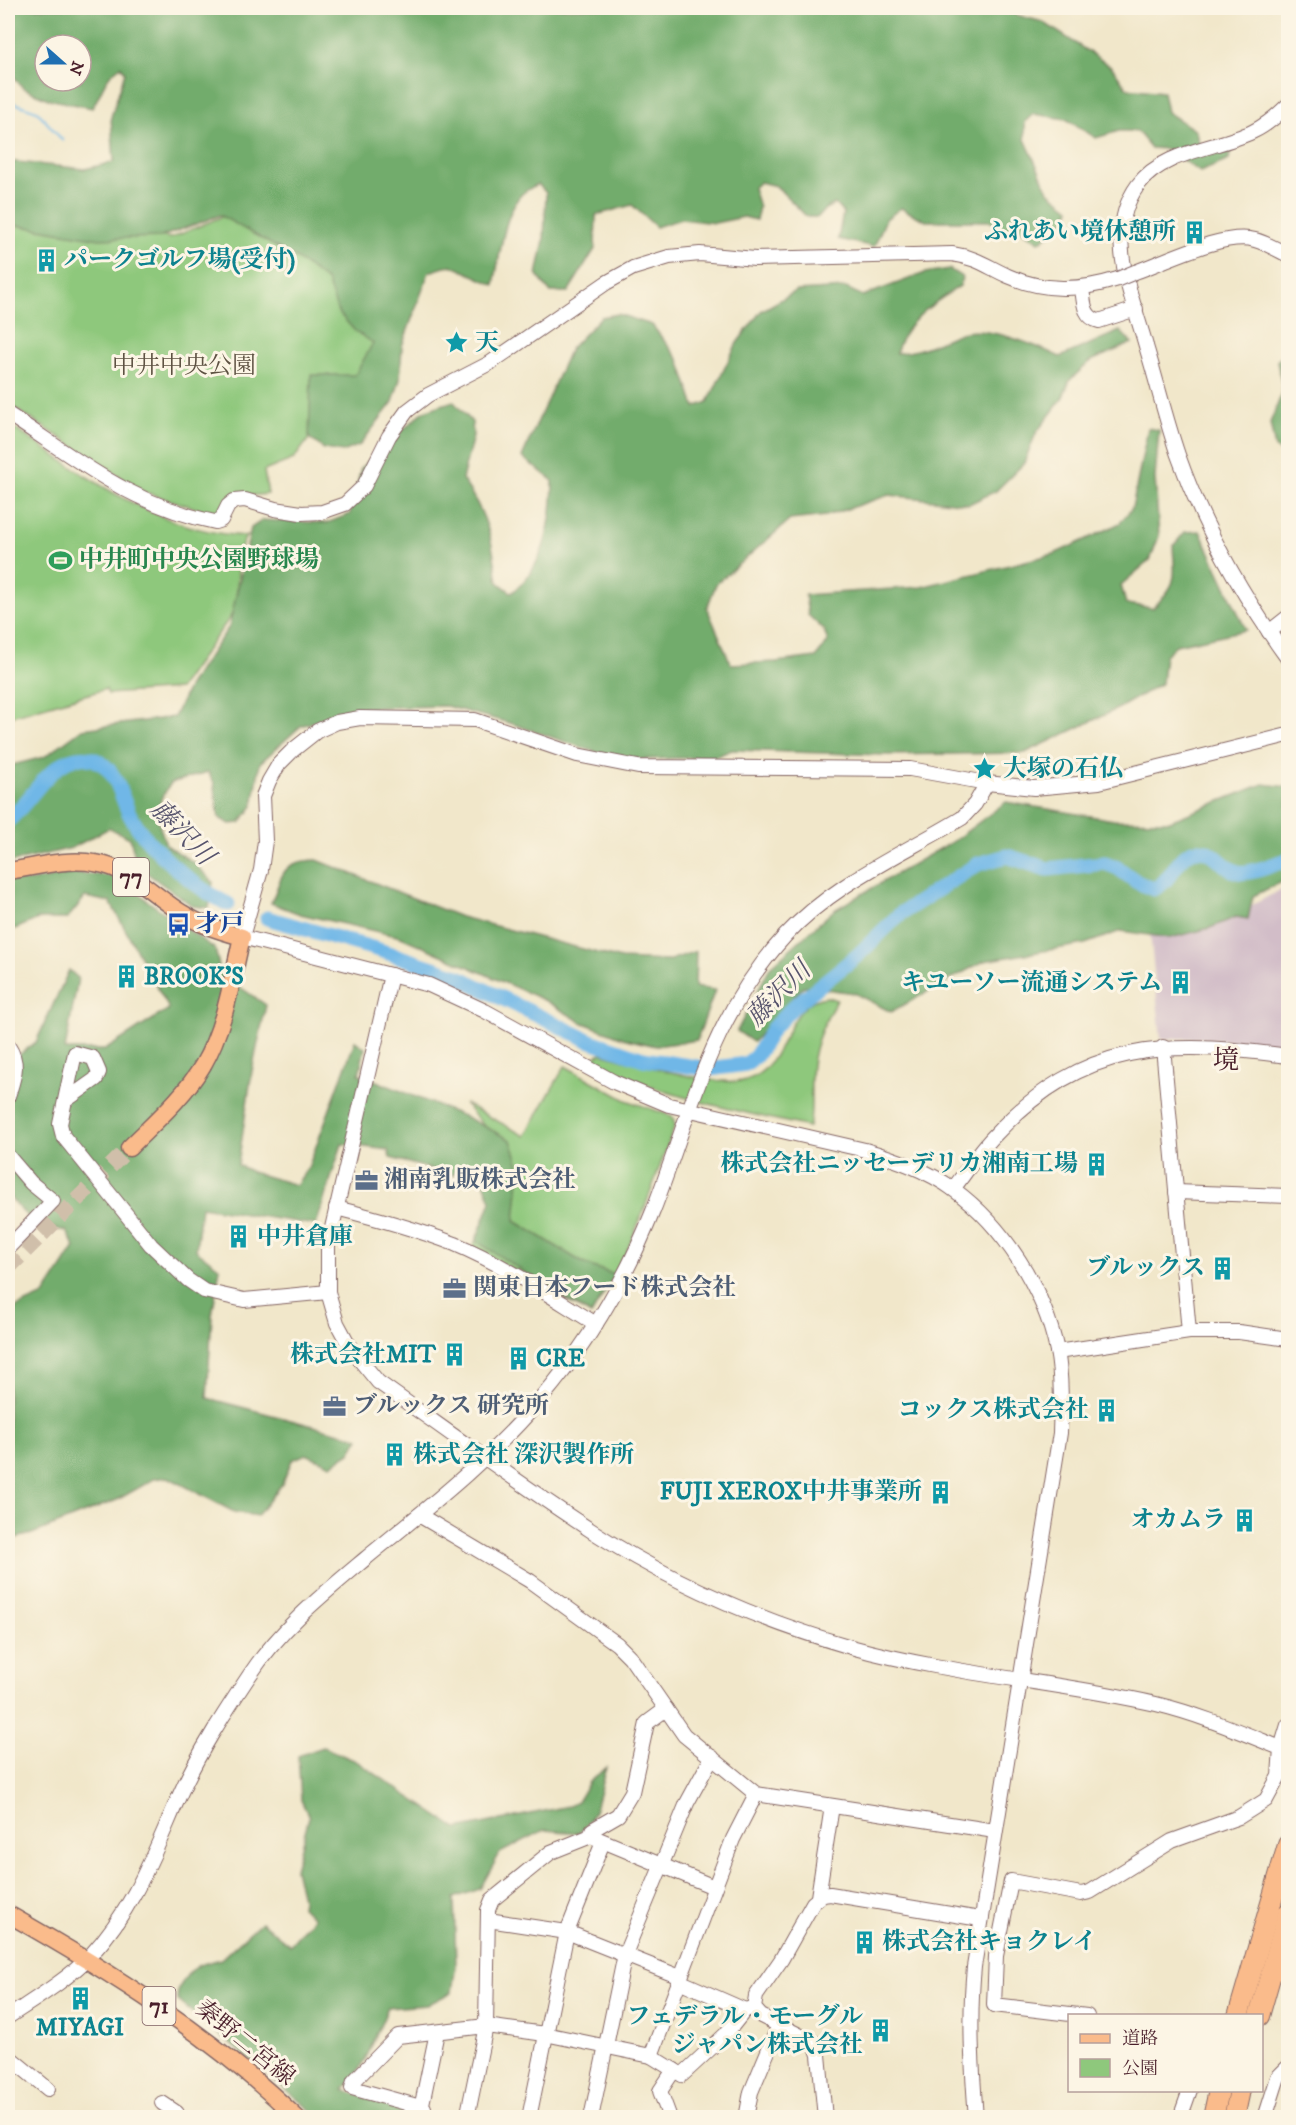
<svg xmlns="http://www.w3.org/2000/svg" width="1296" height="2125" font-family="'IM FELL DW Pica','Noto Serif JP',serif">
<rect width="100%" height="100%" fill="#fcf5e5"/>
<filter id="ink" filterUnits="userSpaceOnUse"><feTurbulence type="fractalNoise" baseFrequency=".0167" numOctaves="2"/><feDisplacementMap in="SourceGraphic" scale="12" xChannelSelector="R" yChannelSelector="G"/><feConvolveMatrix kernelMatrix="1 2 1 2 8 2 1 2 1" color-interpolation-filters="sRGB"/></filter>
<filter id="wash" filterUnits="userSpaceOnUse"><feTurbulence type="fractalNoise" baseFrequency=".008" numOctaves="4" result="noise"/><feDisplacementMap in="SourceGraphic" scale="24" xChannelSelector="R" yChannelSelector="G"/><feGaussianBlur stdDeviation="1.35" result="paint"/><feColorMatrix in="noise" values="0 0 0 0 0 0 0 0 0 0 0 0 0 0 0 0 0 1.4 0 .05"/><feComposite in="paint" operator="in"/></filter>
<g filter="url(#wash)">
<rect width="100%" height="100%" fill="#f1e7ca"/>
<polygon fill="#d2bdc8" points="1288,886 1288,1048 1199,1038 1161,1039 1149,923 1241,911"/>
<g fill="#8ec87c" stroke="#6c7454" stroke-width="1.5">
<polygon points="240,209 336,264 385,336 294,459 264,471 268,494 235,497 218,515 144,492 8,404 8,214 171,238"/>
<path d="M8 424C81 472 155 532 246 536L239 552 236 609 179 689 108 694 106 689 8 717Z"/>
<path d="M827 997 837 1000C822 1025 811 1050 811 1080 810 1096 813 1110 809 1127 734 1110 658 1097 590 1059L601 1053C631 1062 718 1088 746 1080 788 1068 784 1000 827 997Z"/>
<polygon points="565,1066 626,1100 672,1116 675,1125 644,1210 620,1267 591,1315 473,1247 496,1190 502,1155 484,1126 464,1103 525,1136"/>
</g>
<g fill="#72ac6c" stroke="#5e664c" stroke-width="1.5" fill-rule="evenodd">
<path d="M8 8H991L1043 22 1112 67 1127 88 1163 92 1167 112 1196 131 1198 142 1206 155 1230 152 1229 160 1200 172 1166 149 1151 148 1137 131H1119L1096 138 1066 119 1033 114 1025 122V139L1048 191 1070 208 1067 220 1039 242 1020 229 1005 228 989 221H926L901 208 886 219 874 247 838 239 843 213 835 204 825 209 818 217H807L776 186 760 182 753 188 759 207 756 220 744 217 715 223 681 219 656 227 632 205 596 215 595 249 568 292H550L537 275 544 240 546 193 538 184C533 187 526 190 522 194 504 211 499 261 494 285L451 265 429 272 402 346 400 379 393 402 360 445 343 452 324 449 309 438 311 375H355L373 343 355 331 338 312 327 281 297 259 220 215 161 237 100 239 8 224V161L85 169 114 162 111 117 125 72 121 66C102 79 104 90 92 108L48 99 23 88 8 69ZM45 45H81V81H45Z"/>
<path d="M949 269 962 277 960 286C932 304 906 320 896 353 919 353 937 342 958 334 985 324 1035 345 1060 357L1120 331 1132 343 1091 361 1070 380 1062 399 1036 433 1024 463 996 491 969 504 889 495 826 516 790 520 716 584 707 608 731 664 776 662 816 657 828 642 824 630 808 615 805 595 921 587 1054 554 1100 533 1120 523 1132 508 1148 428 1159 430 1155 478 1159 536 1150 560 1121 585 1126 604 1153 608C1178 583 1175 580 1173 546L1185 532 1200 531 1246 630 1176 645 1165 655 1162 683 1121 707 1025 753 885 755 732 750 714 757 619 760 513 724 446 706 356 708 301 726 260 763 253 806 240 823 230 824 219 818 214 783 208 772 171 783 162 797 156 815 166 845 193 862 213 882 209 908 193 906 137 866 130 838 109 828 72 848 8 863V766L44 757 82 729 174 717 190 684 229 627 251 528 263 520 327 523 350 514 361 468 424 411 453 401 472 422 473 436 462 479C488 516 492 538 498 582L512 593C546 564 552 523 553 481L522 457 570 349 601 317 618 314 652 325 679 360 695 407 708 402 737 343 761 311 796 291 846 288 863 296 925 273Z"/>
<polygon points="1288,349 1288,454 1282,454 1275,448 1270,423 1283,391 1277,361"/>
<polygon points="1263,784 1288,787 1288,879 1253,896 1248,919 1236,917 1210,928 1170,938 1121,931 1085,944 984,961 891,1012 854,993 804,986 753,1042 737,1031 770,967 834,910 955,840 1006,802 1114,820 1170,821"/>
<path d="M317 860 461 917 621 959 667 961 696 951 695 987 715 990 697 1040 656 1046 626 1039 581 1022 546 1001 401 937 300 914 271 903C284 873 281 861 317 860Z"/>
<path d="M73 873 119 876 149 902 215 949 221 974 266 1005 252 1071 238 1165 252 1172 296 1185 308 1168 355 1041 365 1048 359 1074 468 1118 511 1140 520 1168 515 1221 585 1264 615 1275 591 1315 476 1241 491 1201 484 1182 457 1167 453 1175 390 1158 388 1150 342 1144 316 1225 201 1207 196 1250 220 1268 212 1315 207 1398 359 1438 350 1453 331 1465 306 1454 292 1460 282 1484 257 1516 234 1512 168 1477 154 1479 117 1500 32 1534 8 1540V1311L44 1295 75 1247 66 1231C35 1225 27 1219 8 1195V1063L36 1042 69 970 78 978 65 1050H105L169 1009 110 902 85 897 67 919H38L8 932V880L30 881Z"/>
<path d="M323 1747 356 1761 457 1829 569 1806 577 1802 589 1782 606 1768C598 1793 598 1815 579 1833L544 1830 500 1853 480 1889 454 1898 456 1964 452 1992 427 2005 388 2008 365 2061 344 2090 409 2111 416 2117H319L177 2000 178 1989 190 1971 199 1965 221 1959 261 1922 290 1945 314 1917 301 1907 302 1898 295 1869 309 1817 301 1800 298 1756Z"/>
</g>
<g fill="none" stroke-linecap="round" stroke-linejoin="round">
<polyline stroke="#6fb7e7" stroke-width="2" points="8,101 37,111 63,141"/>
<g stroke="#6fb7e7" stroke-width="15">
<path d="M8 821C29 803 44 771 70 760 80 756 92 757 101 763 118 774 121 798 130 815 146 846 196 889 228 904"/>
<path d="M267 918 379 950 452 974 588 1040 643 1059 709 1069 746 1064 756 1056 773 1028 794 1006 858 955 900 914 978 864 1007 856 1047 869 1105 863 1118 868 1137 882 1153 889C1173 882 1177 851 1198 850 1216 849 1222 869 1238 872 1253 875 1274 863 1288 860"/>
</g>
</g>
</g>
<g filter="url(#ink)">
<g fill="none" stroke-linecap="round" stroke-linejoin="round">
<polyline stroke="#d0bfaa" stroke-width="16" stroke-dasharray="16 8" stroke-linecap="butt" points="8,1268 129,1148"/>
<defs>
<g id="minor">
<path d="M1288 105C1278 115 1265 126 1252 132 1216 149 1163 151 1138 185 1103 233 1132 295 1146 346 1157 382 1166 420 1178 455 1203 526 1244 598 1288 659"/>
<path d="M1135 272C1164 262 1225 231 1255 240 1266 243 1278 250 1288 255"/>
<path d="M1082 288C1084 302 1083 317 1099 321L1136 309"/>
<path d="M8 414C78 460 131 505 215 522L221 520 228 506 234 501 245 500 275 509 301 513 322 512 345 504 364 486 389 436 407 411 428 395 490 363 606 283 633 268 669 257 700 254 755 259 952 254C978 258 986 266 1008 276 1045 292 1080 291 1118 279"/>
<polyline points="1269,632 1288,617"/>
<path d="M391 975 328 1245V1292L337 1323 351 1349 378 1382C449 1432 519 1484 592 1531 671 1582 761 1621 851 1647 951 1675 1056 1681 1156 1704 1202 1715 1245 1734 1288 1751"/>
<path d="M8 1046C20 1064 14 1077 8 1096"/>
<polyline points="1163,1047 1189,1332"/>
<polyline points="65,1101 96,1079 99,1072 93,1058 75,1053 60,1124 63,1136 151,1245 188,1280 204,1291 244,1300 328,1292"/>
<polyline points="8,1156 31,1183 53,1201 8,1248"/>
<path d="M953 1189C967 1171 979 1151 995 1135 1083 1040 1169 1040 1288 1056"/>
<polyline points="1176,1192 1288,1196"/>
<path d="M336 1208C376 1218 416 1229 455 1244 505 1265 550 1296 596 1324"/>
<polyline points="1057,1352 1189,1332 1239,1332 1288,1339"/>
<polyline points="419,1515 530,1581 617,1644 630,1657 684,1735 756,1794 995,1831"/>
<polyline points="591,1836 592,1830 618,1815 632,1792 647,1723 666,1709"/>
<polyline points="818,1897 832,1806"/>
<polyline points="488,1920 567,1932 680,1977"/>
<polyline points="679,1981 745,2010 752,2008"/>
<polyline points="1087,2016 994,2005 996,1956 1011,1881 1081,1894 1090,1892 1172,1841 1239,1817 1266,1800 1279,1776 1281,1748 1288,1725"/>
<path d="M8 2017C35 1999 67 1980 90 1956 136 1906 154 1852 181 1792 199 1752 225 1712 249 1676 280 1629 322 1595 365 1559 426 1509 489 1460 540 1400 588 1344 626 1279 653 1211 692 1111 709 1019 785 936 834 883 901 855 962 818L975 804 987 783"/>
<polyline points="8,2056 48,2089"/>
<polyline points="651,2056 733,1839 756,1794"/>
<polyline points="162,2103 177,2113"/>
<polyline points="424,2108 352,2088 354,2081 398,2036 486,2026 545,2034 651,2056 682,2075 725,2035 745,2010"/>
<polyline points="427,2118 422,2104 437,2032"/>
<polyline points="467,2118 486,2026 488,1910 492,1900 551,1852 591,1836 714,1887"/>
<polyline points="529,2118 567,1932 603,1842"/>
<polyline points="591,2118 625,1954 687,1803 712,1757"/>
<polyline points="670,2118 660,2091 674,2070"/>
<polyline points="746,2118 751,2092 779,2025"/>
<polyline points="825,2118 819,2055 815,2043 761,2016 754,2008 756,1996 781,1960 813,1903 823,1895 830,1894 980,1919"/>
<path d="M976 2118C972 2067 969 2018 974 1967L1060 1433C1061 1406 1062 1377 1057 1351 1044 1289 1004 1226 953 1189 927 1170 895 1159 865 1150L669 1105 614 1082 485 1011 429 985 242 937 261 870 265 841 263 796 269 781 279 764 293 750 317 731 337 722 360 718 475 720 577 755 638 767 910 769 987 783 1034 788 1099 782 1288 735"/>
<polyline points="1180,2118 1190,2090"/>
<polyline points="1265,2118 1278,2077 1288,2067"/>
</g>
<g id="major">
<path d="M8 871C36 867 66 858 95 863 130 868 153 895 182 913 200 925 221 931 242 937 232 979 225 1027 203 1065 184 1097 155 1122 129 1148"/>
<path d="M8 1914C111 1972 211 2035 297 2118"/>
</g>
<g id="highway">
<polyline points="1238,2016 1288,1845"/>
<polyline points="1259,2016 1288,1914"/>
<polyline points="1213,2118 1219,2090"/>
<polyline points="1234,2118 1240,2090"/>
</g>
</defs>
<use href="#minor" stroke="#846563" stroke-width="16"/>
<use href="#major" stroke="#846563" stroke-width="19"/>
<use href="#highway" stroke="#846563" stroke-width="22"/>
<use href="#minor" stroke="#fff" stroke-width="14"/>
<use href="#major" stroke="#fabb8b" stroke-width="16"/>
<use href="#highway" stroke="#fabb8b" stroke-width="20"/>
<defs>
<polyline id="minor-bridge" points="1118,279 1135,272"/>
</defs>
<use href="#minor-bridge" stroke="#846563" stroke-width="16" stroke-linecap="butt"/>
<use href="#minor-bridge" stroke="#fff" stroke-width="14"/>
</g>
</g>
<defs>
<symbol id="building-bare" viewBox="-9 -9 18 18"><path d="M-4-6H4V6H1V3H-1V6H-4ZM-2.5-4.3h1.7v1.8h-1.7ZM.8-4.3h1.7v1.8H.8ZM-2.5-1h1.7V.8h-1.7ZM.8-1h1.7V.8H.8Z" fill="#0f9aa8" stroke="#fcf5e5" stroke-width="2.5" paint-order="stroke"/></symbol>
<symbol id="sight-bare" viewBox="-9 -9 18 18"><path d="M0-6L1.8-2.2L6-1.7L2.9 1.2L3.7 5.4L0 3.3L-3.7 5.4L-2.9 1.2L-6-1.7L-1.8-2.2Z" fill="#0f9aa8" stroke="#fcf5e5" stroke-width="2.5" paint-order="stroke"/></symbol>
<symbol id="stadium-bare" viewBox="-9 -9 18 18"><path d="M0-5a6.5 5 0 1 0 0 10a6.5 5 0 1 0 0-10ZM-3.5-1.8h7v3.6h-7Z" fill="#2e9e5b" stroke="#fcf5e5" stroke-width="2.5" paint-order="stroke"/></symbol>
<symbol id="bus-bare" viewBox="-9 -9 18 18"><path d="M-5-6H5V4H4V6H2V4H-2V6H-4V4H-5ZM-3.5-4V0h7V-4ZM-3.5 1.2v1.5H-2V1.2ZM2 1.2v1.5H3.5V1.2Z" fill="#1a4fb4" stroke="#fcf5e5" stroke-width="2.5" paint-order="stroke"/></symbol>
<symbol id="office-bare" viewBox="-9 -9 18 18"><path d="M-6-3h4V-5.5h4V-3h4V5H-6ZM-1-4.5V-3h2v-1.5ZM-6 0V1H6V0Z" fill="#5c6f8a" stroke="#fcf5e5" stroke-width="2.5" paint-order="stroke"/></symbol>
</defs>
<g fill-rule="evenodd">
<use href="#building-bare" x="1178" y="216" width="33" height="33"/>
<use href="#building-bare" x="30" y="244" width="33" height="33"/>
<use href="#sight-bare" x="440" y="326" width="33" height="33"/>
<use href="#stadium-bare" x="44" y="544" width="33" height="33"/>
<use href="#sight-bare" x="968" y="752" width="33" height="33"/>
<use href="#bus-bare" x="162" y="908" width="33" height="33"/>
<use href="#building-bare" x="110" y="960" width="33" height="33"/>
<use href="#building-bare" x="1164" y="966" width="33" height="33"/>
<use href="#building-bare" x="1080" y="1148" width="33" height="33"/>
<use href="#office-bare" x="350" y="1164" width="33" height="33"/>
<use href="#building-bare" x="222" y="1220" width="33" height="33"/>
<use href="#building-bare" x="1206" y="1252" width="33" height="33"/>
<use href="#office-bare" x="438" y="1272" width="33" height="33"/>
<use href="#building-bare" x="438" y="1338" width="33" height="33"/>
<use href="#building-bare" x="502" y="1342" width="33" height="33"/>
<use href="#office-bare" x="318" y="1390" width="33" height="33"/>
<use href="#building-bare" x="1090" y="1394" width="33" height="33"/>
<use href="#building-bare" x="378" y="1438" width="33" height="33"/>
<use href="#building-bare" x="924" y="1476" width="33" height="33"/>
<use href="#building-bare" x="1228" y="1504" width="33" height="33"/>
<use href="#building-bare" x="848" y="1926" width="33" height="33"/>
<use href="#building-bare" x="64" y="1982" width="33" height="33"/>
<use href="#building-bare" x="864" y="2014" width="33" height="33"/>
</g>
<g text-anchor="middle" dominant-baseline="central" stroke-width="6" stroke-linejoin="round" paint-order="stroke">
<g fill="#fcf5e5" stroke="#7f5f63" stroke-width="1.5">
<rect x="113" y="858" width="36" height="38" rx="4.5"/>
<rect x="142.5" y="1987" width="33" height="38" rx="4.5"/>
</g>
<g font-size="22" font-weight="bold" fill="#4a1f2b">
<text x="131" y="877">77</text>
<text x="159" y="2006">71</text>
</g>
<g font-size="24" font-weight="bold" fill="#0d838f" stroke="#fcf5e5" text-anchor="end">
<text x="1176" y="232">ふれあい境休憩所</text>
<text x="64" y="260" text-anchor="start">パークゴルフ場(受付)</text>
<text x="475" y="343" text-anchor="start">天</text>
<text x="1003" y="769" text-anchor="start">大塚の石仏</text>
<text x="144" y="977" text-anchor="start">BROOK'S</text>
<text x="1162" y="983">キユーソー流通システム</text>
<text x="1078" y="1164">株式会社ニッセーデリカ湘南工場</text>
<text x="257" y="1237" text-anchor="start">中井倉庫</text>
<text x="1205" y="1268">ブルックス</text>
<text x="436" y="1355">株式会社MIT</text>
<text x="536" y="1359" text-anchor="start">CRE</text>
<text x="1089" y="1410">コックス株式会社</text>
<text x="413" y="1455" text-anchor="start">株式会社 深沢製作所</text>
<text x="922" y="1492">FUJI XEROX中井事業所</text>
<text x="1226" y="1520">オカムラ</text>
<text x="882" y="1942" text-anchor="start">株式会社キョクレイ</text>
<text x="863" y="2017">フェデラル・モーグル<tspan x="863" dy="28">ジャパン株式会社</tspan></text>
<text x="80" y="2028" text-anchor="middle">MIYAGI</text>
</g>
<g font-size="24" fill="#5e5243" stroke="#fcf5e5">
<text x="184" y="366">中井中央公園</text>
</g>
<g font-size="24" font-weight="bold" fill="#27864d" stroke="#fcf5e5" text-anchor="start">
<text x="79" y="560">中井町中央公園野球場</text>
</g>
<g font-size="24" font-weight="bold" fill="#164399" stroke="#fcf5e5" text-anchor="start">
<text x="196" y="924">才戸</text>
</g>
<g font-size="24" font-weight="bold" fill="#4e5e75" stroke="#fcf5e5" text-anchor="start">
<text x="384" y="1180">湘南乳販株式会社</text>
<text x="473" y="1288">関東日本フード株式会社</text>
<text x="353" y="1406">ブルックス 研究所</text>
</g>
<g font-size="24" fill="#4a1f2b" stroke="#fcf5e5">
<text transform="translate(245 2043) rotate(39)">秦野二宮線</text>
</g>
<g font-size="26" font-style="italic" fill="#57546d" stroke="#fcf5e5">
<text transform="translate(182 833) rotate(46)">藤沢川</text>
<text transform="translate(779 994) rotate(-45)">藤沢川</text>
</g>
<g font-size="26" fill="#4a1f2b" stroke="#fcf5e5">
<text x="1226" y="1060">境</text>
</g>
</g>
<rect width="1296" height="2125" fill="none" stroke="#fcf5e5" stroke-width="30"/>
<rect x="1068" y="2014" width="195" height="78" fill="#fcf5e5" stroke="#b59f9b" stroke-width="1.5"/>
<rect x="1080" y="2034" width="30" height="9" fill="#fabb8b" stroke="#b59f9b" stroke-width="1.5"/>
<text x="1122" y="2044" font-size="18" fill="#4a1f2b">道路</text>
<rect x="1080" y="2059" width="30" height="18" fill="#8ec87c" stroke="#b59f9b" stroke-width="1.5"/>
<text x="1122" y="2074" font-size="18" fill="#4a1f2b">公園</text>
<g transform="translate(63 63) rotate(111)"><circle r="28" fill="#fcf5e5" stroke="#b59f9b" stroke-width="1.5"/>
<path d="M0-4.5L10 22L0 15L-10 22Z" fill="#1f6fb2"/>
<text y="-9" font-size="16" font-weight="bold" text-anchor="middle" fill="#4a1f2b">N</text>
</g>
</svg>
